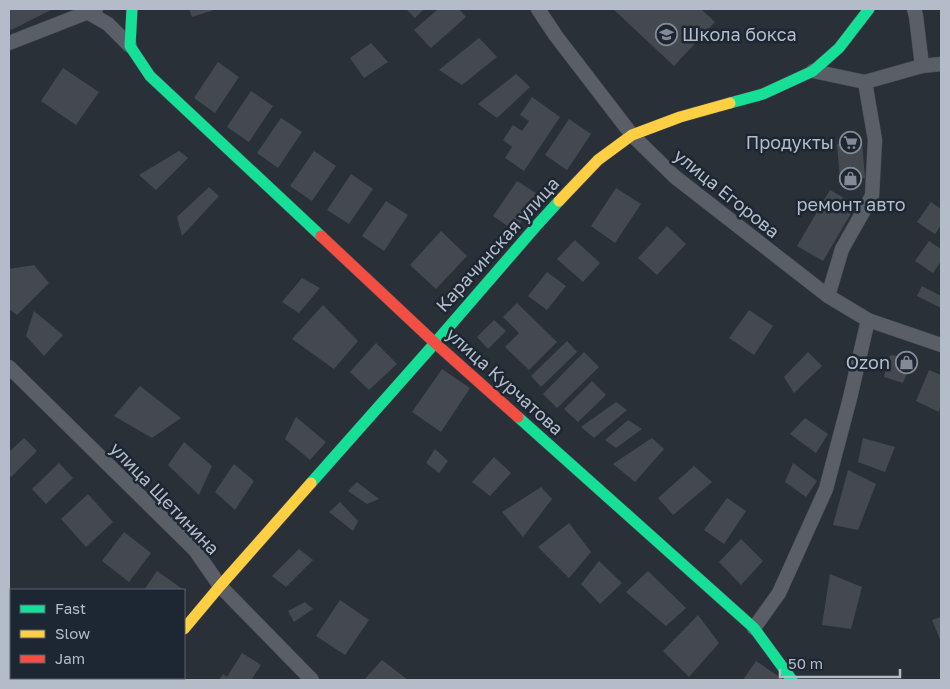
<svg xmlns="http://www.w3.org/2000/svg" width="950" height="689" font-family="'Golos Text',sans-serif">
<rect width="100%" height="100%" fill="#2a3038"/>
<g fill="#444950">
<polygon points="9,9 53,9 11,30 9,26"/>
<polygon points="189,9 217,9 192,17"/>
<polygon points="406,9 424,9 415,18"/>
<polygon points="438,9 459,9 466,17 431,48 414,30"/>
<polygon points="613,9 701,9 715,22 674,66"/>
<polygon points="479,38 497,57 462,85 439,70"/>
<polygon points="371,43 388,62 364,78 350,58"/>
<polygon points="218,62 239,77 215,113 194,98"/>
<polygon points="63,68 99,92 76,125 41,101"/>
<polygon points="516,74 530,87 497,118 478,104"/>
<polygon points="251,91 273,106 249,142 227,127"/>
<polygon points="532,97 560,117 524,171 505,158 512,147 503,140 513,125 522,131 529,121 520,115"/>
<polygon points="281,118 302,132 278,168 257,153"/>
<polygon points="569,119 591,134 567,170 545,155"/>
<polygon points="862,142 865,178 840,180 837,144"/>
<polygon points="179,151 188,158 156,190 139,175"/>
<polygon points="314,151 336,166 312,201 290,186"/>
<polygon points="351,174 373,189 349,224 327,210"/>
<polygon points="517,181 539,195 515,231 493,216"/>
<polygon points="209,187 219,196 182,236 177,217"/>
<polygon points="616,188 641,204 615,243 591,226"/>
<polygon points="830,190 856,205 823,261 797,246"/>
<polygon points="386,201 408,215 384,251 362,236"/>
<polygon points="931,202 941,209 941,225 935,234 917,222"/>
<polygon points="667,226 686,244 657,275 638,258"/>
<polygon points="441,231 467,256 436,289 410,265"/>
<polygon points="575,240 600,263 583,282 557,259"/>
<polygon points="929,241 941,249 941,261 933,273 915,261"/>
<polygon points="34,265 49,283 17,315 9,309 9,269"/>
<polygon points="547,272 566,286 547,310 528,296"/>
<polygon points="302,278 320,288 299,313 282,302"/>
<polygon points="922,286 941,296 941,308 917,296"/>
<polygon points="517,303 557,342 529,370 505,347 519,333 503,317"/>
<polygon points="323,305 358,341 334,369 292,339"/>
<polygon points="749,310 773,326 754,355 729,338"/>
<polygon points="34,311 63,335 44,356 26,336"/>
<polygon points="494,320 506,331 488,349 477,337"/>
<polygon points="567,341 577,352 541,387 531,376"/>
<polygon points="376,343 397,364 369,390 350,372"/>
<polygon points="584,352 599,367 557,408 543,394"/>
<polygon points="808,352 822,366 794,393 784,377"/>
<polygon points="890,355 913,358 903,383 884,377"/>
<polygon points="442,369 470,388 441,432 412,412"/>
<polygon points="929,370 941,375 941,403 939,412 916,401"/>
<polygon points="592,381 606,395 578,422 564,409"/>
<polygon points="140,386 181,418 152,438 114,416"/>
<polygon points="616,402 627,410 594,438 581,427"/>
<polygon points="296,417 326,442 310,460 285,439"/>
<polygon points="805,418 828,434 816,453 790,434"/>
<polygon points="628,420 642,429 616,448 605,440"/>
<polygon points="24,438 37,451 11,477 9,474 9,452"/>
<polygon points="652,438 664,449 635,482 613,464"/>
<polygon points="863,438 895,447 885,472 858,462"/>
<polygon points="184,442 212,466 199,495 168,465"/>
<polygon points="435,449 448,461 439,473 426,463"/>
<polygon points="494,457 511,473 490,496 472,482"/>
<polygon points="59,463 73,478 46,504 32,489"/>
<polygon points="793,463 817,481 806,497 785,482"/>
<polygon points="234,464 254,481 235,510 215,492"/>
<polygon points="694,466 712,482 673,515 658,498"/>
<polygon points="848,470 876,484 858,530 833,525"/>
<polygon points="357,482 379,499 367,504 348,491"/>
<polygon points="541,487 552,499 523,537 502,512"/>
<polygon points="88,494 113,522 86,547 61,519"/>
<polygon points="727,498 746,511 724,544 704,530"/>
<polygon points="340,502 358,521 353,531 329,512"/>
<polygon points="569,523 591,552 569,578 538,547"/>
<polygon points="124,532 151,553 129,582 102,561"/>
<polygon points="741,539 763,561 741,585 719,562"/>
<polygon points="299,549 313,560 286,587 272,576"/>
<polygon points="599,561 622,583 600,604 581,584"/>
<polygon points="157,571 181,588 186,590 184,593 184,590 144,590"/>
<polygon points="648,571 686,608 666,626 626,592"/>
<polygon points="830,574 862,587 851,629 822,625"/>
<polygon points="340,600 369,620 345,655 316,636"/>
<polygon points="305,602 313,609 294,622 288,611"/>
<polygon points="698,615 719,643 689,677 663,651"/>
<polygon points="941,617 941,642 932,620"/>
<polygon points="242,653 261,665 251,680 219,680 223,674 227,677"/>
<polygon points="382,660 408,680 364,680"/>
<polygon points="756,661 784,680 743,680"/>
</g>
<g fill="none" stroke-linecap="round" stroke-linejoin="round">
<defs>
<g id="street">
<polyline points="538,9 556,36 632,135 675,177 828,296 868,320 941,345"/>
<polyline points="914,9 916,16 922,66"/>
<polyline points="87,12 108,24 130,46"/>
<polyline points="9,43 96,9"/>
<polyline points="813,71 865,82 922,66 941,64"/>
<polyline points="828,296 842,249 872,196 875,140 865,82"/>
<polyline points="9,367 195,550 220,586 312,680"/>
<polyline points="754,628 779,593 826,489 850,398 868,320"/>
</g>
<g id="fast">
<polyline points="132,9 130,46 150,76 321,236"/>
<polyline points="730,103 763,94 813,71 839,48 869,9"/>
<polyline points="518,417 754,628 792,680"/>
<polyline points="311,483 435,343 538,224 559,201"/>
<polyline points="141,680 143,678"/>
</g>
<g id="slow">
<polyline points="559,201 598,160 632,135 680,117 730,103"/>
<polyline points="184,629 220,586 311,483"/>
</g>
<polyline id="jam" points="321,236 435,343 518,417"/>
</defs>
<use href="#street" stroke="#484c53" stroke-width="15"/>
<use href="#fast" stroke="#484c53" stroke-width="12"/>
<use href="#slow" stroke="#484c53" stroke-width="12"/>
<use href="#jam" stroke="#484c53" stroke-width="12"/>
<use href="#street" stroke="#5a5e66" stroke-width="14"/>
<use href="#fast" stroke="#16e098" stroke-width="11"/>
<use href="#slow" stroke="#ffcf43" stroke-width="11"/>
<use href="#jam" stroke="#f24e42" stroke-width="11"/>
</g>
<defs>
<symbol id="school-ring" viewBox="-11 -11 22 22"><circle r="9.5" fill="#1d2633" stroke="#848b96" stroke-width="1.5"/><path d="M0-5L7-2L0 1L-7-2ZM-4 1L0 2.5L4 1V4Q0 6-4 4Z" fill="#848b96"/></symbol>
<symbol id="supermarket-ring" viewBox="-11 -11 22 22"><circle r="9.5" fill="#1d2633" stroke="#848b96" stroke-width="1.5"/><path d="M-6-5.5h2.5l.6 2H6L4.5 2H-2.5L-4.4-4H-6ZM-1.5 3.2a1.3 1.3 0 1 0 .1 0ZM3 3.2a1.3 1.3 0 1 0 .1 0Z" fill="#848b96"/></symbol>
<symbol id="shop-ring" viewBox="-11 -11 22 22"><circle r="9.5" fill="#1d2633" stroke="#848b96" stroke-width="1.5"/><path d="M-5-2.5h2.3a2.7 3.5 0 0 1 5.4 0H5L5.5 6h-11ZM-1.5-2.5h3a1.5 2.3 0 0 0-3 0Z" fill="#848b96"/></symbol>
</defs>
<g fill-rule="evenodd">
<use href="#school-ring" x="654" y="22" width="25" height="25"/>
<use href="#supermarket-ring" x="838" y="130" width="25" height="25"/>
<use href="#shop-ring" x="838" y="166" width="25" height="25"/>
<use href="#shop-ring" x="894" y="350" width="25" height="25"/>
</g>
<g text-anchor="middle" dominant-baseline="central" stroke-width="5" stroke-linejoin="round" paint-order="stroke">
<g font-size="18" fill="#b4bcc9" stroke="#1d2633" text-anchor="end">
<text x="682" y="34" text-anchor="start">Школа бокса</text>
<text x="834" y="142">Продукты</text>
<text x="851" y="204" text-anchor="middle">ремонт авто</text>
<text x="890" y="362">Ozon</text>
</g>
<g font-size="18" fill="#b4bcc9" stroke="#1d2633">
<text transform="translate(727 193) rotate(39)">улица Егорова</text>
<text transform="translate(497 244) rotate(-48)">Карачинская улица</text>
<text transform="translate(505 381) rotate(42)">улица Курчатова</text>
<text transform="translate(165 498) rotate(46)">улица Щетинина</text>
</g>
</g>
<rect width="950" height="689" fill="none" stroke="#b4bcc9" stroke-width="20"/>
<rect x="10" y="589" width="175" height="90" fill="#1d2633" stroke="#59626f"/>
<rect x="20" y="605" width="25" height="8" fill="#16e098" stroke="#59626f"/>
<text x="55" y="614" font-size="15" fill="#b4bcc9">Fast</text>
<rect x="20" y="630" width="25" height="8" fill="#ffcf43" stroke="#59626f"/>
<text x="55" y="639" font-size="15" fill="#b4bcc9">Slow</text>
<rect x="20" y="655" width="25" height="8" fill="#f24e42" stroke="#59626f"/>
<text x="55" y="664" font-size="15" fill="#b4bcc9">Jam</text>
<path d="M780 669v8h120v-8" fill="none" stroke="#b4bcc9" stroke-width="2.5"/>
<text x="788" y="669" font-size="15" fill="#b4bcc9" stroke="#1d2633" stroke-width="4" paint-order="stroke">50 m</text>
</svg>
